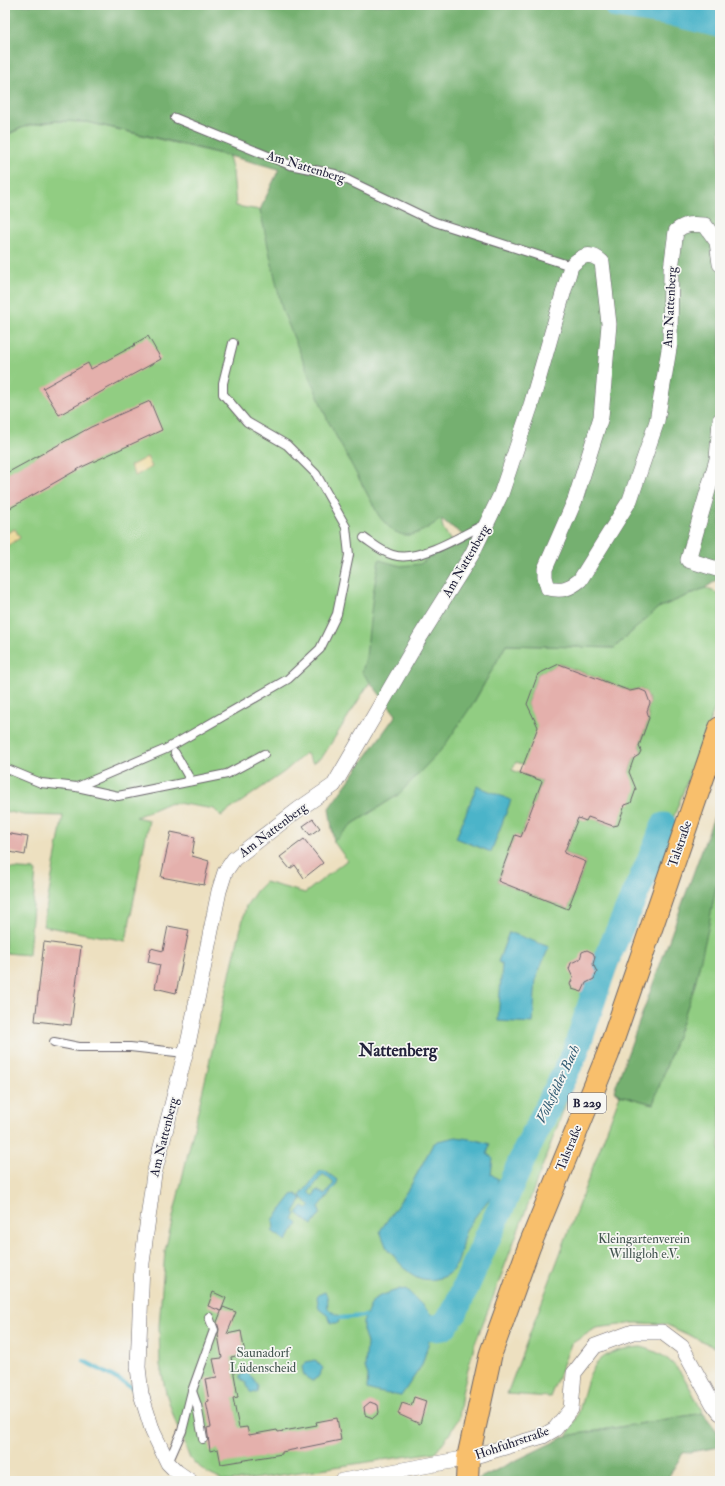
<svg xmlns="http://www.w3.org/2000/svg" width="725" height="1486" font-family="'IM FELL Double Pica',serif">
<rect width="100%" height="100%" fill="#f6f6f2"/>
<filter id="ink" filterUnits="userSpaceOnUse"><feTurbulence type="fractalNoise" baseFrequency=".025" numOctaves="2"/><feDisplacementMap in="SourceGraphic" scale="8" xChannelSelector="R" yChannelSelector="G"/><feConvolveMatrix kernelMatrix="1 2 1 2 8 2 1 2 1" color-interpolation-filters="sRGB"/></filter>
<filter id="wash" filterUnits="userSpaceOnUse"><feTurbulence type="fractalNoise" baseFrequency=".012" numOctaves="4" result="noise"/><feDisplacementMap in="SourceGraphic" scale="16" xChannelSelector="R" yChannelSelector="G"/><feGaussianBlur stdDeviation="0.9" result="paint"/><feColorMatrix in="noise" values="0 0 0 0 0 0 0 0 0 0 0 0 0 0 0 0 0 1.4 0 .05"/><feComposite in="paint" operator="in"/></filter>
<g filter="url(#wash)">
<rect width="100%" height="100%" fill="#ede0c0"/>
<g fill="#91cd82" stroke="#5a785e" fill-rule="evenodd">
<polygon points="56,121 87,122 229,156 233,172 236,206 260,210 441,519 443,528 455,548 323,756 313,763 306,753 284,772 221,816 214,809 177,803 166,804 136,817 149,820 126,941 43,926 63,816 24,815 5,811 5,136 26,126"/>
<path d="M705 588 720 594V694L492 1300 474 1346 462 1393 459 1418 450 1433 436 1452 246 1480 224 1481 207 1473 190 1459 183 1440 186 1434 177 1427 166 1393 160 1365 159 1326 165 1251 246 906 257 890 265 882 305 893 347 860 334 842 351 825 398 795 474 702 506 645 614 648 658 608ZM560 664 630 691 639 689 646 692 650 703 647 711 649 718 639 746 641 751 639 755 634 758 629 772 618 825 613 826 598 821 610 787H599L586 821 578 817 564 853 586 862 568 909 498 881 515 835 521 837 542 781 512 770 516 762 532 767 539 726 527 704 538 674Z"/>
<polygon points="720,866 720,1336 717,1348 665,1324 636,1323 596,1328 571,1344 550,1397 507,1394 620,1095 653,1104 694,988"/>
<polygon points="5,868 36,870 29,955 5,953"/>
<path d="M641 1347C679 1356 686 1382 703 1413L566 1436C596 1398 570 1351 641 1347Z"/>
</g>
<g fill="#74b070" stroke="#4b6956">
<path d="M5 5H720V578L705 588 658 608 614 648 506 645 474 702 443 748 398 795 351 825 334 842 329 808 396 715 362 672 366 657 373 594 379 560 401 566 420 564 463 535 441 519C414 538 401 544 379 516L328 421 282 309 260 210 279 169 187 145 87 122 56 121 26 126 5 135Z"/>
<polygon points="720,800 720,866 708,929 694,988 653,1104 620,1095 614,1091"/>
<polygon points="703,1413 720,1435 720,1447 683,1453 666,1481 474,1481 566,1436"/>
</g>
<g fill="#eeda9e" stroke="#887e6c">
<polygon points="147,457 152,467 135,476 130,466"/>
<polygon points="15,529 20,538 5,547 5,534"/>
</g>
<g fill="#4bb4c9" stroke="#366b82" fill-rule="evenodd">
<polygon points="477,786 511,800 491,852 456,838"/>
<polygon points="509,932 549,947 536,978 533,1023 498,1021 502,964 498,962"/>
<path d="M456 1137 476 1140 490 1144 487 1154 493 1158 491 1174 498 1179 497 1185 499 1187C489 1200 473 1217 466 1231 461 1241 462 1254 457 1264 451 1273 446 1277 435 1279 415 1283 402 1267 391 1252L388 1251 380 1231 411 1185 433 1144 438 1141Z"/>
<path d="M320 1171H325L337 1180V1184L319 1207 320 1214 312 1225 297 1213 303 1206 308 1209 311 1206 300 1196ZM323 1174 334 1183 325 1195 317 1190 313 1196 309 1192Z"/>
<polygon points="296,1194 302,1199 294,1212 296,1214 293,1219 298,1224 286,1241 272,1231 274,1229 273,1220 292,1195"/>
<path d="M400 1289 408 1291 431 1314 433 1328 422 1365 401 1396C390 1394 379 1393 367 1389L368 1375 365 1368 367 1343 363 1330V1322L373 1300 380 1296Z"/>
<path d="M325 1292C333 1308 319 1306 340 1316L338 1323H331L328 1316 319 1309 317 1297 320 1294Z"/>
<polygon points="315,1360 323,1368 318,1377 312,1381 304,1376 302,1367 306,1362"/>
<polygon points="246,1372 253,1378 258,1386 257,1393 250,1392 246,1383 240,1379 240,1376"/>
</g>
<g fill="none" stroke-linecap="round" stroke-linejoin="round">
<g stroke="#4bb4c9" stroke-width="4.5">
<polyline points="340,1318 365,1316"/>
<polyline points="84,1361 137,1390"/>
</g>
<g stroke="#4bb4c9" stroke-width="27">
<polyline points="617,5 677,14 718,24"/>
<polyline points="433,1328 443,1327 454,1313 526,1151 575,1053 605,962 657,845 664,826"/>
</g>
</g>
<g id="blocks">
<g fill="#e4b0ac">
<polygon points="148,336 161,359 59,415 43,388 88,363 91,369 135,345 134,344"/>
<polygon points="150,401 162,430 82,467 5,511 5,474 91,427"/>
<polygon points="559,664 630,691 639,689 646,692 650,703 647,711 649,718 639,746 641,751 639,755 634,758 629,772 636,789 631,803 625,805 618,825 613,826 588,817 586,821 578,818 564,853 586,862 568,909 498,881 515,835 521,837 542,781 520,773 538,727 527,704 538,674"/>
<polygon points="313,819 320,828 310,835 303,826"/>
<polygon points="171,832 195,837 192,856 209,861 204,885 161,877"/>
<polygon points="5,833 28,837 25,855 5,851"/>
<polygon points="304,839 323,863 304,878 295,865 290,869 280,857"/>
<polygon points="168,926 189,930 176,993 155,988 160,965 148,962 151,948 163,951"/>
<polygon points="44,942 81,947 71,1025 35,1021"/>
<polygon points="587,950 593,953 595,957 593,964 597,972 594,979 586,983 582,992 572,989 570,984 573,978 569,969 571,963 580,959 582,952"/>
<polygon points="213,1292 226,1298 221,1311 208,1306"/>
<polygon points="223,1307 236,1312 227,1334 241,1331 245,1354 231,1357 238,1397 233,1398 239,1428 247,1427 249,1435 277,1430 278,1432 317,1425 316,1422 337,1418 341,1440 282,1452 282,1454 221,1464 218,1449 210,1451 207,1428 211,1427 206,1402 209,1401 205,1379 217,1377 213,1359 222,1358 218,1335 219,1329 217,1322"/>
<polygon points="414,1397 426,1401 420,1424 398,1414 402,1403 411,1406"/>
<polygon points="370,1402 378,1405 379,1413 373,1418 365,1415 364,1407"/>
</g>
</g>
</g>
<g filter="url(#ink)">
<use href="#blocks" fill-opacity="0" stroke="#69646a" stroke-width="1"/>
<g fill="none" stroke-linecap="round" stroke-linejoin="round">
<defs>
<g id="lane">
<polyline points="175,118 290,165 335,174 435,222 571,266"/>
<path d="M364 538C373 544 382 552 393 555 419 563 462 535 485 524"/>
<polyline points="175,753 191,781"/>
<polyline points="5,768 41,783 77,787 118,796 227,774 264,754"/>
<polyline points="77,787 166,749 288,679 320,649 337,614 349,555 346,527 316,474 287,445 247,422 223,394 223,383 233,343"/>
<polyline points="54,1042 79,1047 130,1047 185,1053"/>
<polyline points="192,1391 197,1405 203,1439"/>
<polyline points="168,1463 182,1431 192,1391 214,1330 209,1317"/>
</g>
<g id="street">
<polyline points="720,420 717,459 688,560 720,570"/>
<path d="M190 1481 177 1472 168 1463 153 1432 141 1394 138 1367 142 1263 154 1174 189 1039 219 891 225 872 234 859 299 809 334 785 420 637 472 554 501 494 531 405 571 266C582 255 590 251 602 262L609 324 601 417 575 500 545 569V577L548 588C562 591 569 589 580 580L630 500 657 421 670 343 671 269 676 231C686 223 693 224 705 225L717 242 720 264"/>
<polyline points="342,1481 468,1458 543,1436 555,1429 571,1409 574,1373 595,1346 633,1332 662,1332 682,1347 713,1404 720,1413"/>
</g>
<polyline id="primary" points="467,1481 468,1458 491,1353 529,1247 608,1054 720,728"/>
</defs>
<use href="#lane" stroke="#69646a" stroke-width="10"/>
<use href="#street" stroke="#69646a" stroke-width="16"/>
<use href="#primary" stroke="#69646a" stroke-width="24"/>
<use href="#lane" stroke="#fff" stroke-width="8"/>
<use href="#street" stroke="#fff" stroke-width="15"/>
<use href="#primary" stroke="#f8bf6c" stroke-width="22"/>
</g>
</g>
<g text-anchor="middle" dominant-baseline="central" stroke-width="3.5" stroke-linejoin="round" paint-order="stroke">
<rect fill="#f6f6f2" stroke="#626272" stroke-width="1" x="568" y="1093" width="38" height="20" rx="3"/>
<g font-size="12" font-weight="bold" fill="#22223b">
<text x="587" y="1103">B 229</text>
</g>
<g font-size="13" fill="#22223b" stroke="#f6f6f2">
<text transform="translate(306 167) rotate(17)">Am Nattenberg</text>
<text transform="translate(670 307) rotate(-87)">Am Nattenberg</text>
<text transform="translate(466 561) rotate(-60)">Am Nattenberg</text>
<text transform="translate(273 830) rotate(-37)">Am Nattenberg</text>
<text transform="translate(680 844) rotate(-71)">Talstraße</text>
<text transform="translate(164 1137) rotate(-76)">Am Nattenberg</text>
<text transform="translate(569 1148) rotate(-68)">Talstraße</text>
<text transform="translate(512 1443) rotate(-19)">Hohfuhrstraße</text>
</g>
<g font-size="13" fill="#435550" stroke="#f6f6f2">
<text x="644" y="1239">Kleingartenverein<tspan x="644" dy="15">Willigloh e.V.</tspan></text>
<text x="263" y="1353">Saunadorf<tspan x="263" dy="15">Lüdenscheid</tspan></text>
</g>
<g font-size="14" font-style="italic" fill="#325c74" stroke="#f6f6f2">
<text transform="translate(558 1084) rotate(-65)">Volksfelder Bach</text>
</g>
<g font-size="17" font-weight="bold" fill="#22223b" stroke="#f6f6f2">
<text x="398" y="1050">Nattenberg</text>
</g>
</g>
<rect width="725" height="1486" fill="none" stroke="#f6f6f2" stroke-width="20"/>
</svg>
